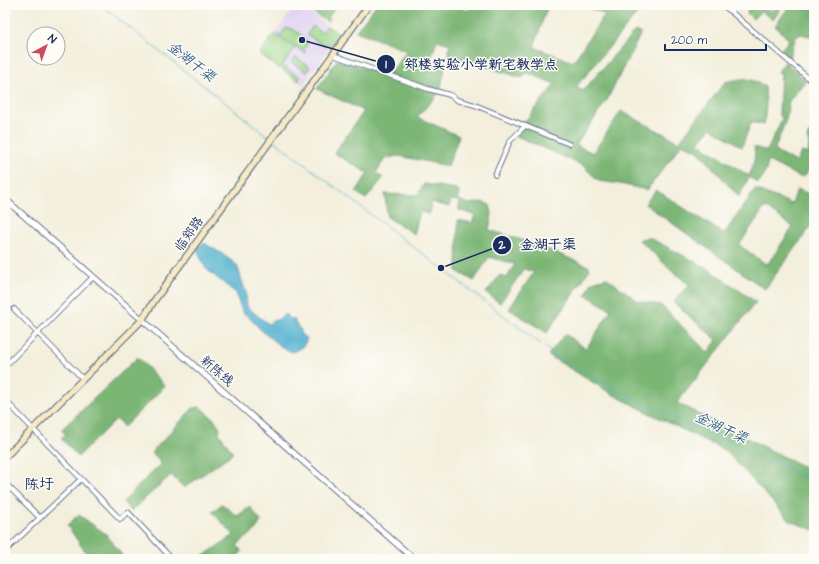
<svg xmlns="http://www.w3.org/2000/svg" width="819" height="564" font-family="'Architects Daughter','LXGW WenKai TC',sans-serif">
<rect width="100%" height="100%" fill="#fdfcf7"/>
<filter id="ink" filterUnits="userSpaceOnUse"><feTurbulence type="fractalNoise" baseFrequency=".025" numOctaves="2"/><feDisplacementMap in="SourceGraphic" scale="8" xChannelSelector="R" yChannelSelector="G"/><feConvolveMatrix kernelMatrix="1 2 1 2 8 2 1 2 1" color-interpolation-filters="sRGB"/></filter>
<filter id="wash" filterUnits="userSpaceOnUse"><feTurbulence type="fractalNoise" baseFrequency=".012" numOctaves="4" result="noise"/><feDisplacementMap in="SourceGraphic" scale="16" xChannelSelector="R" yChannelSelector="G"/><feGaussianBlur stdDeviation="0.9" result="paint"/><feColorMatrix in="noise" values="0 0 0 0 0 0 0 0 0 0 0 0 0 0 0 0 0 1.4 0 .05"/><feComposite in="paint" operator="in"/></filter>
<g filter="url(#wash)">
<rect width="100%" height="100%" fill="#f3efdc"/>
<polygon fill="#e2d4f3" points="296,5 298,5 340,34 303,85 259,54"/>
<g fill="#9ad487" stroke="#5a8272">
<polygon points="304,5 308,5 330,19 328,22 303,6"/>
<polygon points="324,5 329,5 334,9 329,16 320,10"/>
<polygon points="313,26 322,33 327,26 340,34 331,46 328,44 325,47 308,35 307,34"/>
<path d="M287 28H290C297 33 316 40 303 50L306 52 305 53 278 35 279 34 282 36 283 31Z"/>
<polygon points="274,34 295,48 280,69 259,54"/>
<polygon points="295,57 310,67 307,72 291,62"/>
<polygon points="285,67 300,77 299,81 283,70"/>
</g>
<g fill="#7bb674" stroke="#4b7269" fill-rule="evenodd">
<path d="M376 5H452L468 11 471 5H548L534 47 573 62 605 14 582 5H641L635 16 576 87 583 91 635 31 641 33 607 100 576 145 593 153 621 111 679 142 725 82C743 78 749 76 765 87L766 104 764 125 751 122 742 147 711 128 698 143 749 176C753 166 756 158 754 147L767 151 782 119 779 113 781 73 778 72 785 62 806 80 789 101 786 120 775 148 777 153 797 162 801 152 808 154 809 145 807 137 810 132 814 134V154L812 157 813 161 805 176 800 177 768 161C767 169 764 177 758 183L749 177 739 197 698 151 682 144 647 190 620 184 599 181 582 165 514 135 555 84 528 73 522 78 459 58 448 57 450 44 437 40 430 62 445 68 440 92 417 117 459 136 448 166 399 156 385 158 376 173 383 178 366 199 356 192 368 173 334 153 364 111 317 89 337 60 388 75 407 51 356 31Z"/>
<polygon points="749,5 765,5 764,7 771,11 775,5 783,5 773,20 761,11 753,19 747,13"/>
<polygon points="790,5 814,5 814,37 801,34 796,37 789,58 780,51 789,40 775,26"/>
<polygon points="424,184 457,189 459,191 458,200 470,204 482,202 490,205 492,214 489,230 532,243 588,266 590,269 547,333 509,309 534,272 524,269 500,303 486,293 500,275 507,278 515,264 489,257 474,281 457,271 458,220 472,223 475,215 459,210 459,201 451,200 449,207 431,202 429,214 420,212 414,234 387,217 385,194 417,195"/>
<path d="M755 189 792 204 797 189 814 196 810 203 814 205V222L765 289 645 204 656 190 724 234ZM765 207 793 227 767 265 739 245Z"/>
<polygon points="648,237 707,268 756,302 677,403 814,472 814,530 790,521 726,451 651,414 612,394 548,355 565,334 586,349 611,310 586,295 592,282 607,278 638,301 661,305 708,353 717,340 673,302 689,285 668,267 639,240"/>
<polygon points="138,357 165,386 124,427 116,419 78,457 61,438 66,434 61,430"/>
<polygon points="200,407 215,420 220,428 219,433 233,453 184,488 171,475 131,511 123,502 161,463 151,453 193,408"/>
<polygon points="222,504 237,516 250,507 261,521 255,531 237,545 242,552 234,559 199,559 234,535 212,512"/>
<polygon points="79,515 106,534 125,559 90,559 67,525"/>
</g>
<path fill="#4eafcd" stroke="#346f96" d="M204 243 221 253 237 265 246 293 247 306 253 312 269 324 272 321 277 320 286 314 288 319 291 318 295 320V323L301 330V335L307 338C306 346 299 349 293 352 283 350 269 337 261 330 254 324 251 317 243 313L237 298V294L206 269 197 251 199 246Z"/>
<g fill="none" stroke-linecap="round" stroke-linejoin="round">
<g stroke="#4eafcd" stroke-width="1">
<polyline points="101,5 270,138"/>
<polyline points="273,140 554,354 619,392 814,481"/>
</g>
</g>
</g>
<g filter="url(#ink)">
<g fill="none" stroke-linecap="round" stroke-linejoin="round">
<defs>
<g id="minor">
<polyline points="723,5 814,83"/>
<polyline points="333,55 428,89 450,95 457,100 475,105 569,144"/>
<polyline points="495,175 510,141 525,126"/>
<polyline points="14,309 83,379"/>
<polyline points="7,364 93,277"/>
<polyline points="5,400 120,519 128,512 172,559"/>
<polyline points="5,483 40,518"/>
<polyline points="5,551 81,479"/>
</g>
<polyline id="tertiary" points="5,199 414,559"/>
<polyline id="secondary" points="5,457 142,320 154,301 369,5"/>
</defs>
<use href="#minor" stroke="#67728a" stroke-width="6"/>
<use href="#tertiary" stroke="#67728a" stroke-width="7"/>
<use href="#secondary" stroke="#67728a" stroke-width="8"/>
<use href="#minor" stroke="#fff" stroke-width="4"/>
<use href="#tertiary" stroke="#fff" stroke-width="5"/>
<use href="#secondary" stroke="#f6e9c3" stroke-width="5.5"/>
</g>
</g>
<g text-anchor="middle" dominant-baseline="central" stroke-width="3" stroke-linejoin="round" paint-order="stroke">
<g font-size="13" fill="#1b2f5e" stroke="#fdfcf7">
<text transform="translate(189 234) rotate(-54)">临郑路</text>
<text transform="translate(217 371) rotate(41)">新陈线</text>
</g>
<g font-size="14" font-style="italic" fill="#2d5c85" stroke="#fdfcf7">
<text transform="translate(191 62) rotate(38)">金湖干渠</text>
<text transform="translate(721 428) rotate(25)">金湖干渠</text>
</g>
<g font-size="15" fill="#1b2f5e" stroke="#fdfcf7">
<text x="39" y="484">陈圩</text>
</g>
</g>
<path fill="none" stroke="#1b2f5e" stroke-width="1.5" d="M302 40L386 64M441 268L502 245"/>
<g fill="#1b2f5e" stroke="#fdfcf7" stroke-width="1.5">
<circle cx="302" cy="40" r="4"/>
<circle cx="441" cy="268" r="4"/>
<circle cx="386" cy="64" r="10"/>
<circle cx="502" cy="245" r="10"/>
</g>
<g font-size="12" text-anchor="middle" font-weight="bold" fill="#fff">
<text x="386" y="68">1</text>
<text x="502" y="249">2</text>
</g>
<g font-size="14" text-anchor="middle" font-weight="bold" fill="#1b2f5e" stroke="#fdfcf7" stroke-width="3" stroke-linejoin="round" paint-order="stroke">
<text x="481" y="69">郑楼实验小学新宅教学点</text>
<text x="548" y="249">金湖干渠</text>
</g>
<rect width="819" height="564" fill="none" stroke="#fdfcf7" stroke-width="20"/>
<g transform="translate(46 46) rotate(41)"><circle r="19" fill="#fdfcf7" stroke="#a3aaba"/>
<path d="M0-3L7 15L0 10L-7 15Z" fill="#d1495b"/>
<text y="-6" font-size="11" font-weight="bold" text-anchor="middle" fill="#1b2f5e">N</text>
</g>
<path d="M665 44v6h101v-6" fill="none" stroke="#1b2f5e" stroke-width="2"/>
<text x="671" y="44" font-size="12" fill="#1b2f5e" stroke="#fdfcf7" stroke-width="3" paint-order="stroke">200 m</text>
</svg>
